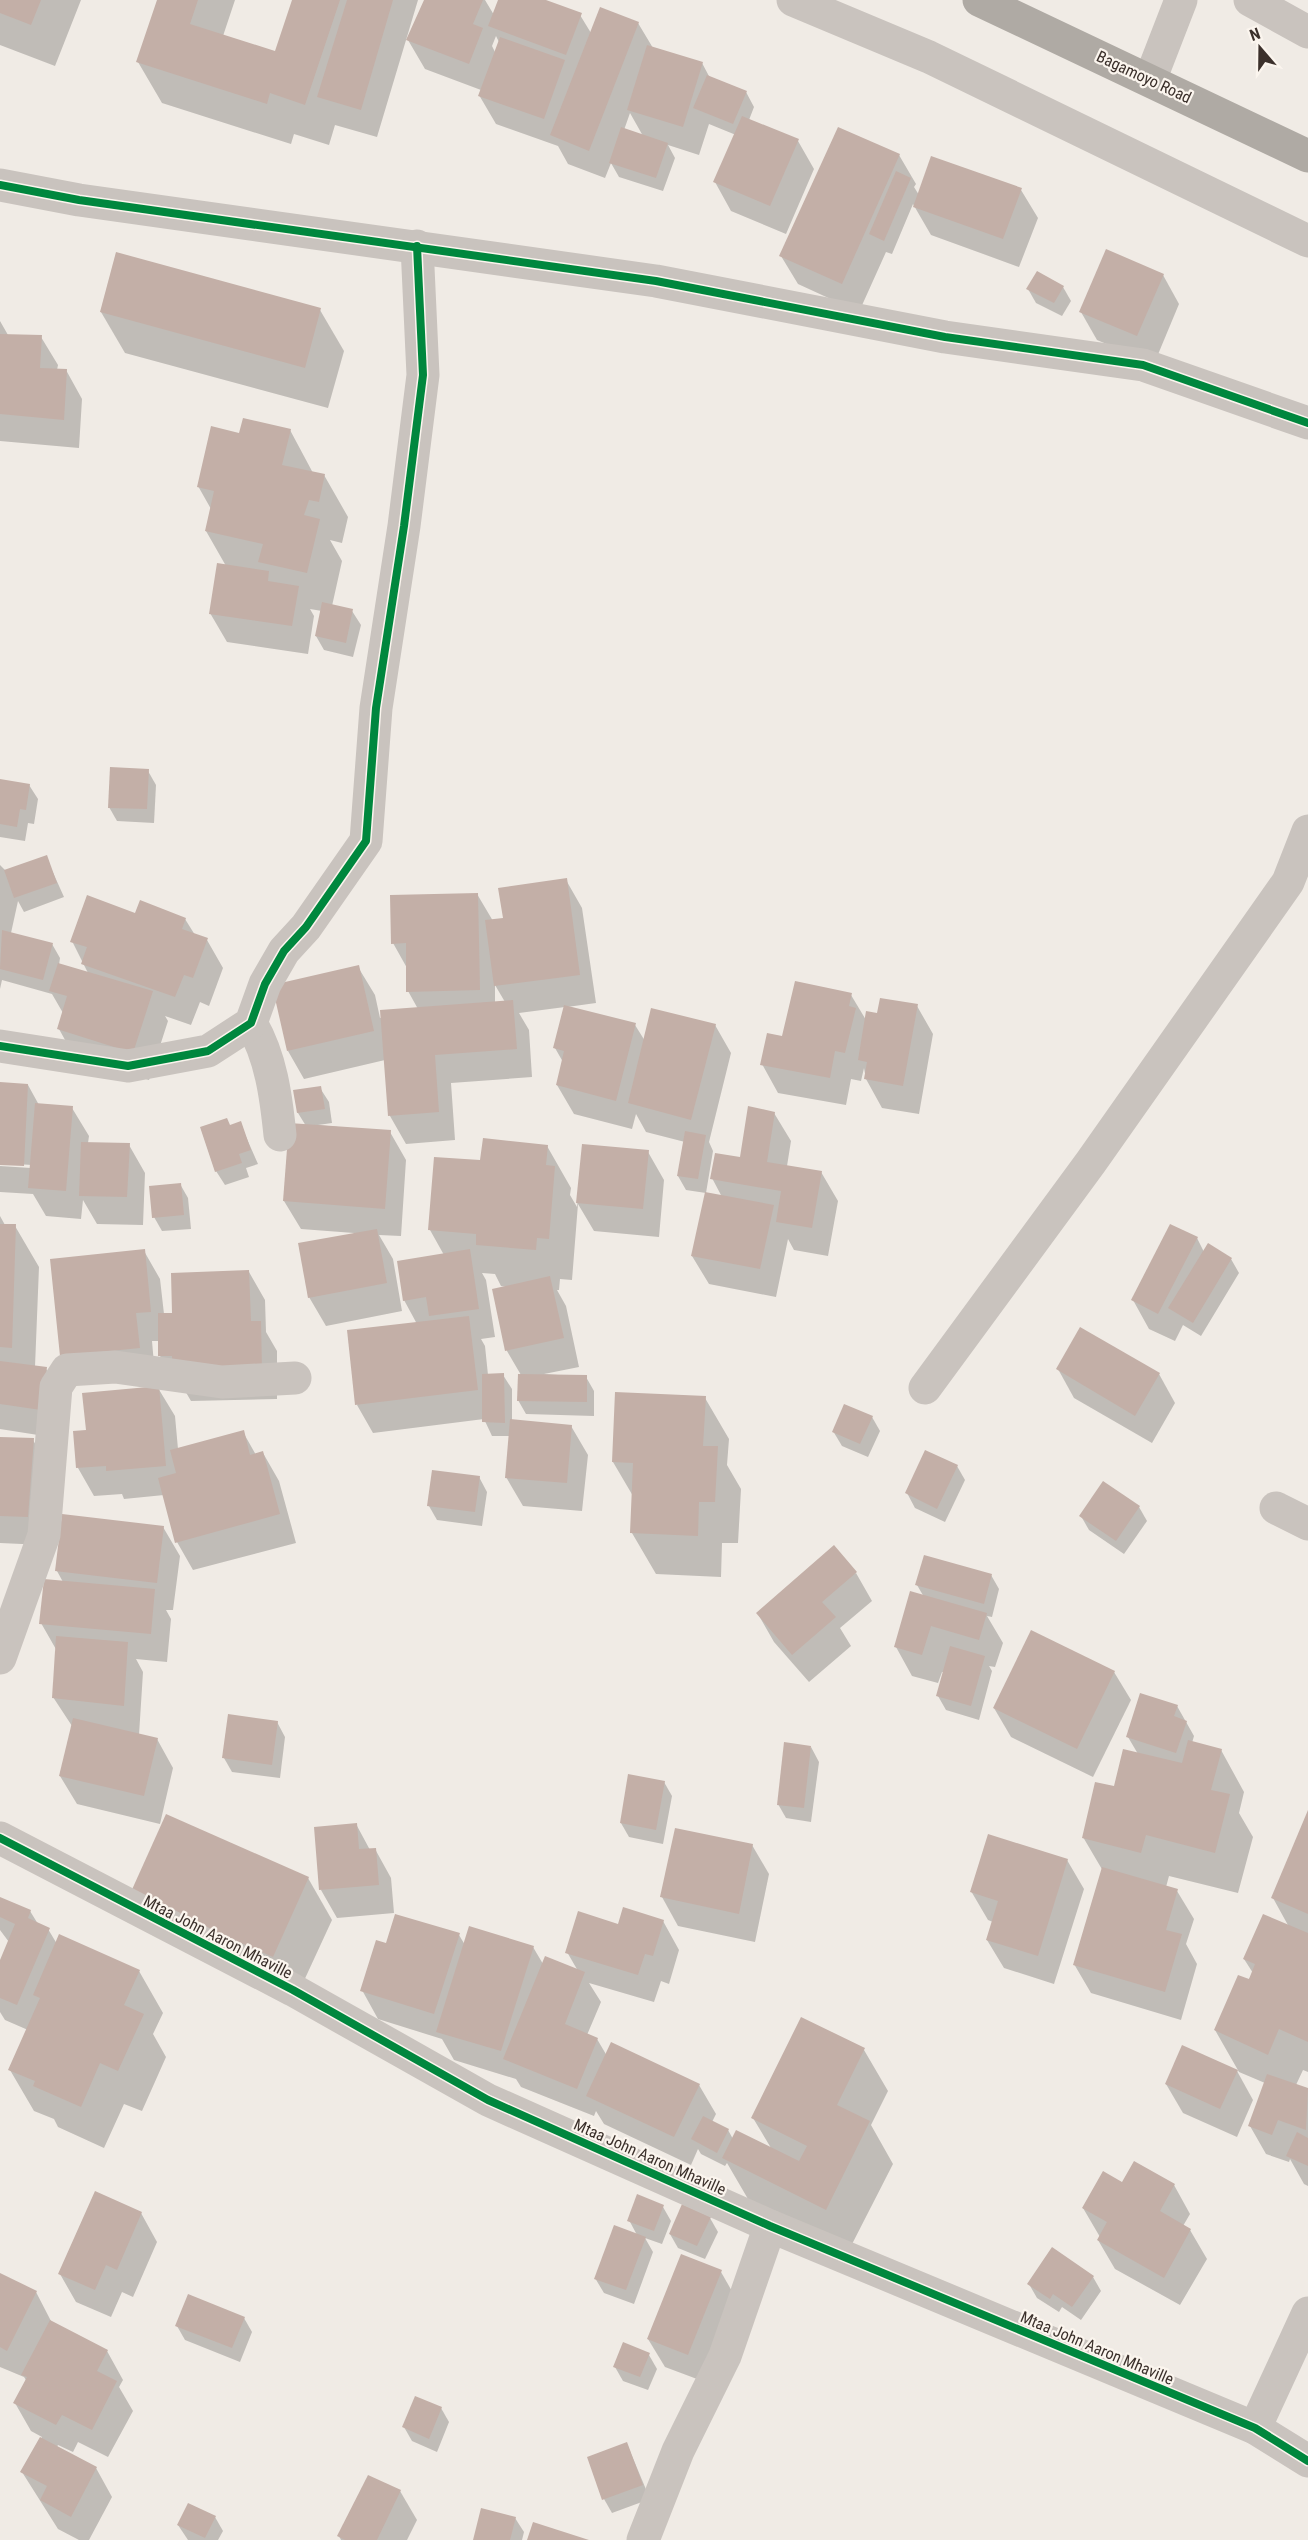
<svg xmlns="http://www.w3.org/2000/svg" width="1308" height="2540" font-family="'Roboto Condensed',sans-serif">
<rect width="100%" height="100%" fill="#f0ebe5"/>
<g fill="#0003" fill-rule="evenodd">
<polygon points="0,0 81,0 55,66 0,45"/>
<polygon points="158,0 235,0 223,36 276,53 293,0 418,0 377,137 335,125 329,145 294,134 291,144 162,103 138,62"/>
<path d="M425 0H485L494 15 499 0H542L580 15 591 33 638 23 653 48 702 63 710 78 746 92 754 107 749 120 798 141 814 169 786 234 731 211 715 182 736 135 709 124 699 155 668 145 675 158 663 191 619 177 611 163 605 178 568 164 558 146 496 124 479 95 481 90 425 69 408 40ZM496 36 499 42 495 52 492 46ZM630 113 643 136 624 130Z"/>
<polygon points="839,129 899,155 916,184 914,187 919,195 932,158 1021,190 1038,218 1019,267 931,235 913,204 892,254 886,252 859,312 798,284 781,256"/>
<polygon points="1163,275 1179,304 1154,364 1097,340 1081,312"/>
<polygon points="1063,287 1071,301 1062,316 1036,303 1028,289"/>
<polygon points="320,310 344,351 328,408 125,353 101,312"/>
<polygon points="0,321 8,335 41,337 58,365 57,370 66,370 82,399 79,448 0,441"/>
<polygon points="290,430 313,473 324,475 348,517 342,543 330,540 342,561 332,606 352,611 361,625 353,657 324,650 316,636 322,611 310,609 314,616 308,654 227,642 210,613 226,566 206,531 211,509 198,486 240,434"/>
<polygon points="148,771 156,785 154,823 117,821 109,807"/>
<polygon points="0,780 29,785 38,799 34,824 28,823 25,841 0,837"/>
<polygon points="46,857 64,897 24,912 18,901 11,933 52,944 60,958 59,965 88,973 72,941 136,915 185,919 195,935 207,940 223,968 209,1006 200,1002 191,1025 165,1016 168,1021 149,1080 75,1058 59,1029 63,1013 52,994 2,980 0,989 0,865 6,871"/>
<path d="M566 880 582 908 596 1003 567 1007 635 1025 645 1041 715 1025 731 1053 709 1142 713 1151 706 1193 686 1190 678 1176 685 1142 646 1132 636 1114 632 1129 574 1114 557 1085 563 1062 555 1048 565 1007 519 1013 529 1030 532 1077 451 1083 455 1140 406 1144 390 1116 385 1060 304 1079 288 1051 358 967 375 995 380 1018 418 1009 408 991 407 968 393 943 477 894 493 921 504 919ZM495 985 505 1002 495 1003Z"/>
<polygon points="851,995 866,1020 878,1015 917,1006 933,1034 919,1114 882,1108 866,1079 864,1068 861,1081 851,1079 846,1105 778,1093 762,1064 783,1038"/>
<polygon points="0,1084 28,1085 39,1105 72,1108 89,1136 88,1143 129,1145 145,1173 143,1225 97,1224 83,1200 81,1219 46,1216 33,1194 0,1192 0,1166 31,1168 32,1165 0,1163"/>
<polygon points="320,1088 329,1102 332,1123 318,1125 390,1132 406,1160 401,1236 379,1235 393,1259 402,1311 326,1326 309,1297 354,1233 301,1229 284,1201 306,1126 298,1113 295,1092"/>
<polygon points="774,1113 791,1141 787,1166 821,1172 838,1201 828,1256 794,1250 788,1239 776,1297 709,1284 692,1256 722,1197 712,1178 741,1159"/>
<polygon points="240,1123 258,1164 246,1168 249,1177 225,1185 216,1171 231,1127"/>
<polygon points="547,1146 571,1188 570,1195 577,1207 584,1146 648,1152 664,1180 659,1237 594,1231 578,1204 572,1280 560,1279 559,1290 557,1290 566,1306 579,1367 544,1374 586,1377 594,1391 594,1416 526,1414 518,1400 521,1375 507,1351 494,1290 507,1287 501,1286 495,1274 482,1273 486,1280 495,1337 481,1339 485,1346 488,1375 503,1375 512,1389 512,1421 571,1426 588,1455 582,1511 523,1506 506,1477 510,1436 492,1436 484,1419 373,1433 357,1405 417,1324 404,1300 444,1255 430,1230 435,1159 482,1162"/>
<polygon points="180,1184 188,1198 191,1229 162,1231 154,1217"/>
<polygon points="0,1216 5,1225 15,1226 39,1267 35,1367 46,1369 63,1397 57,1438 0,1429"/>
<polygon points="1197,1238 1204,1252 1231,1259 1239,1273 1201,1336 1183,1325 1175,1341 1149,1329 1133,1300"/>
<polygon points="144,1251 160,1279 164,1314 174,1314 249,1272 265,1300 266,1332 277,1351 277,1399 191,1401 181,1384 176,1384 160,1356 160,1341 152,1341 155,1376 78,1384"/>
<polygon points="1058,1369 1159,1374 1175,1403 1152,1443 1074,1398"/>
<polygon points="158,1388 175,1416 178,1449 243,1432 256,1455 263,1453 279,1481 296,1543 193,1570 177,1542 164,1495 124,1499 122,1494 94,1496 78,1468 87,1431"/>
<polygon points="705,1398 729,1439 727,1465 741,1489 738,1543 722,1543 721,1577 656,1574 632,1533 633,1496 613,1462"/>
<polygon points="872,1417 880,1431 868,1457 842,1446 833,1431"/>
<polygon points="0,1438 33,1440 49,1468 44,1545 0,1543"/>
<polygon points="957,1466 965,1480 945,1522 915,1508 907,1493"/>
<polygon points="479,1477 487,1492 482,1526 437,1520 429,1506"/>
<polygon points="1139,1507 1147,1521 1124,1554 1089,1530 1081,1516"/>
<polygon points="163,1527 180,1556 173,1610 166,1610 171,1619 167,1662 136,1659 143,1672 139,1735 157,1739 173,1768 160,1824 77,1804 60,1776 72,1726 53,1697 57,1651 41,1623 63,1582 57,1571"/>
<polygon points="856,1573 872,1601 840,1628 851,1646 809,1682 774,1642 758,1614"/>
<polygon points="991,1575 999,1589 992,1617 987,1616 1003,1643 995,1667 989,1666 992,1671 979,1720 946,1710 938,1696 944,1672 942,1672 938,1683 912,1676 896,1647 924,1597 917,1585"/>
<polygon points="1114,1672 1131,1700 1093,1777 1011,1737 994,1708"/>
<polygon points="1177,1706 1194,1736 1192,1743 1221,1750 1244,1792 1239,1813 1253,1837 1238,1893 1169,1876 1166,1887 1177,1891 1194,1919 1186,1944 1197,1964 1181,2020 1091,1993 1074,1964 1103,1871 1083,1837 1138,1754 1128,1737"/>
<polygon points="277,1722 285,1737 280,1778 232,1772 224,1758"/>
<polygon points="811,1747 819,1762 811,1822 786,1818 778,1804"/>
<polygon points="664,1782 672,1796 663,1844 629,1837 621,1823"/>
<polygon points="1308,1814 1308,2072 1303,2070 1296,2085 1308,2089 1308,2186 1304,2184 1290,2159 1289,2162 1266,2154 1250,2126 1265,2083 1239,2072 1215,2030 1253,1973 1244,1959 1289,1927 1273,1898"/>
<polygon points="356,1824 370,1850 375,1849 391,1878 394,1913 337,1918 321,1890"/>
<polygon points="752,1845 769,1874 755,1942 678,1926 662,1897"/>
<polygon points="1067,1860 1084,1889 1054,1984 1004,1968 987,1940 993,1922 988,1920 971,1891"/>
<polygon points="308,1878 332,1920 296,1998 156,1936"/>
<polygon points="0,1899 30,1911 38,1924 48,1929 57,1944 139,1971 163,2013 153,2034 166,2057 142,2111 124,2104 104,2148 58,2127 54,2119 34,2111 10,2070 28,2030 5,2020 0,2012 0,1964 9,1942 0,1930"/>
<polygon points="663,1921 679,1950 669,1984 661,1981 654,2002 589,1983 601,2002 587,2035 597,2039 607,2056 699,2085 716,2114 712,2122 728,2130 733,2139 771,2148 753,2118 802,2019 864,2050 888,2091 871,2125 893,2164 849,2250 748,2199 727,2163 725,2166 701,2154 698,2149 691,2165 604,2124 596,2111 594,2116 521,2087 516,2079 454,2060 442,2039 378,2019 362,1990 387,1944 459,1935 465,1945 533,1947 543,1964 578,1971 567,1952 619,1925"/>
<polygon points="1237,2071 1253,2100 1237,2137 1183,2113 1166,2084"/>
<polygon points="1123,2184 1174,2185 1190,2214 1183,2226 1190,2230 1207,2259 1180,2305 1115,2269 1098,2240 1100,2237 1083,2208"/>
<polygon points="663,2207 671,2221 662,2244 645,2238 653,2252 634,2304 604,2293 595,2278 637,2235 629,2220"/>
<polygon points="141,2213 157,2242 133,2297 122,2292 111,2317 76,2302 60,2274"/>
<polygon points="710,2218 718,2232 705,2259 678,2248 670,2234"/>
<polygon points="721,2272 737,2300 705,2382 665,2367 648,2339"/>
<polygon points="0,2275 36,2292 52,2323 107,2351 123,2380 119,2387 133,2411 108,2457 78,2442 73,2452 58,2445 57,2447 96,2468 112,2497 89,2540 79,2540 58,2529 22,2472 42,2437 31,2431 15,2403 26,2380 24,2377 0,2367"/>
<polygon points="1093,2277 1101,2291 1081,2320 1062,2307 1059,2312 1037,2298 1029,2284"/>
<polygon points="244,2318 252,2332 240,2362 185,2340 177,2326"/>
<polygon points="649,2355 657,2369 648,2390 623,2381 615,2367"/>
<polygon points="441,2408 449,2422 437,2452 412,2441 404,2427"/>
<polygon points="627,2444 650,2499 612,2513 604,2499"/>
<polygon points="400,2491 417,2520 407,2540 341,2540 339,2536"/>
<polygon points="215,2517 223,2531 218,2540 188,2540 178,2525"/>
<polygon points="515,2518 524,2532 522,2540 475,2540"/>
</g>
<g fill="#c3afa7">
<polygon points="0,0 41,0 31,25 0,13"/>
<polygon points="157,0 198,0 190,24 275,51 292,0 340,0 305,105 270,93 267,104 136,62"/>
<polygon points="347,0 393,0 361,110 317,97"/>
<polygon points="424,0 483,0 473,24 483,28 469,64 406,40"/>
<polygon points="498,0 546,0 582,13 566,55 488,26"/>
<polygon points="600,7 639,22 589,151 550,135"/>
<polygon points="500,37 565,60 544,119 478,96"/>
<polygon points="647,45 703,62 683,127 627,110"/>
<polygon points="707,75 747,91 733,124 693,108"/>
<polygon points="742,116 799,139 770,206 713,182"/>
<polygon points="621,127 668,143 656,178 609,163"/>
<polygon points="838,127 900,154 842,284 779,256"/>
<polygon points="931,156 1022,188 1003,239 913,207"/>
<polygon points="896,171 911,178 884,241 869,234"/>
<polygon points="1106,249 1164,274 1137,336 1079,312"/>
<polygon points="116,252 321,308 305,368 100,312"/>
<polygon points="1037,271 1064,286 1054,303 1026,289"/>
<polygon points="0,334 42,335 40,368 67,369 64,420 0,414"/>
<polygon points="243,418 291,429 282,465 325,474 319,502 309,500 304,515 320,519 307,573 258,562 263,544 205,531 214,491 197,487 211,426 239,433"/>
<polygon points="217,563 269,571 268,581 299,586 292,626 209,614"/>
<polygon points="322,602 353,609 346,643 315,636"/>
<polygon points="110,767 149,769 147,809 108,808"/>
<polygon points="0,779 30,784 26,810 20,809 17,827 0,824"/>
<polygon points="47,855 57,883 14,898 4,870"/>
<polygon points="567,878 580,975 494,986 485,920 503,918 498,888"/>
<polygon points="478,893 480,990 406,992 406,943 391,944 390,895"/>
<polygon points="87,895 135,913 140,900 186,918 182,929 208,938 193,978 184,975 175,997 81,964 87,947 70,942"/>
<polygon points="2,930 53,943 43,980 0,969"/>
<polygon points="58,963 153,991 133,1053 57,1029 67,996 49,991"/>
<polygon points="359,965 374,1031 287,1051 272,985"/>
<polygon points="795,981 852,993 849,1006 856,1008 845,1053 835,1051 830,1078 760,1065 767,1033 782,1036"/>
<polygon points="880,998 918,1004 903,1086 864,1079 867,1062 858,1060 866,1011 877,1013"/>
<polygon points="513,1000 517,1049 435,1055 439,1112 388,1116 380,1010"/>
<polygon points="564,1005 636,1023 616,1101 556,1085 564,1051 553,1048"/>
<polygon points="651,1008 716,1024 691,1120 628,1103"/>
<polygon points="0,1082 28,1084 24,1166 0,1165"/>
<polygon points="321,1086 325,1109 297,1113 293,1090"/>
<polygon points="35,1103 73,1106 66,1191 28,1188"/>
<polygon points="748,1106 775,1112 767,1162 822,1171 812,1228 776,1222 781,1191 710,1179 715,1153 740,1157"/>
<polygon points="227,1118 230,1125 241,1121 251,1150 239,1154 242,1163 215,1172 200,1127"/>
<polygon points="289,1123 391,1130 385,1209 283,1201"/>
<polygon points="685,1131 706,1135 698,1179 677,1176"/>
<polygon points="483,1138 548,1145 546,1165 555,1166 549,1239 537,1238 536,1250 476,1245 476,1234 428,1230 434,1157 480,1160"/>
<polygon points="81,1142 130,1143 127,1197 79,1196"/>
<polygon points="582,1144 649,1150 643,1209 576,1203"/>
<polygon points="181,1183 184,1215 152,1218 149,1186"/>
<polygon points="705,1192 774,1205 760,1269 691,1256"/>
<polygon points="0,1224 16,1224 12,1348 0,1347"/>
<polygon points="1170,1224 1198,1237 1158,1314 1131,1300"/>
<polygon points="377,1229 387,1283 308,1298 298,1243"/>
<polygon points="1208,1243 1232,1258 1193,1323 1168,1308"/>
<polygon points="145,1249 151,1312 136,1313 140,1348 60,1356 50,1259"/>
<polygon points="470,1249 479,1309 429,1316 426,1297 403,1301 397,1261"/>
<polygon points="249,1270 251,1321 261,1321 262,1371 173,1373 172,1356 158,1356 158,1313 172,1313 171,1273"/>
<polygon points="550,1276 564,1338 505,1351 492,1289"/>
<polygon points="469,1316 478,1390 355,1405 347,1330"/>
<polygon points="1080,1327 1160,1373 1135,1416 1056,1369"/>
<polygon points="0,1361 47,1367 41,1410 0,1404"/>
<polygon points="504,1373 505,1423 482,1422 482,1374"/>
<polygon points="518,1374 587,1375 587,1402 517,1401"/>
<polygon points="159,1386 166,1466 106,1471 106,1466 76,1468 73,1431 86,1430 82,1393"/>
<polygon points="615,1392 706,1396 703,1446 718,1446 715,1502 699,1502 698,1536 630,1533 633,1463 612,1462"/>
<polygon points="844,1404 873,1416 860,1444 832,1432"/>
<polygon points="510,1419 572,1425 567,1483 505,1478"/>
<polygon points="244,1430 250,1455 263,1451 280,1514 175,1543 158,1478 176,1473 170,1450"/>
<polygon points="0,1437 34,1438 28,1517 0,1516"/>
<polygon points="925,1450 958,1465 937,1509 905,1493"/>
<polygon points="432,1470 480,1476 475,1512 427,1506"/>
<polygon points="1103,1481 1140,1506 1116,1541 1079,1516"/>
<polygon points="62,1514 164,1526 157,1583 55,1571"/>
<polygon points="834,1545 857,1572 822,1602 836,1617 792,1655 756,1613"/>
<polygon points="924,1555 992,1574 984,1604 915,1585"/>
<polygon points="44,1579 155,1589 151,1634 39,1624"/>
<polygon points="910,1591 987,1613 979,1640 931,1626 922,1655 894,1647"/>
<polygon points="1031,1630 1115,1671 1077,1749 993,1708"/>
<polygon points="56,1636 128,1642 124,1706 52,1698"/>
<polygon points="950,1646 985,1656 971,1706 936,1696"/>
<polygon points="1140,1693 1178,1705 1174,1716 1187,1721 1176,1753 1126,1737"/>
<polygon points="228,1714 278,1721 272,1765 222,1758"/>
<polygon points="73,1718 158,1738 144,1796 59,1776"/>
<polygon points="1188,1740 1222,1749 1211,1790 1230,1794 1215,1853 1146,1835 1141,1853 1082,1838 1095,1782 1114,1786 1123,1749 1182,1763"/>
<polygon points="784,1742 811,1746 804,1808 777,1805"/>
<polygon points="628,1774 665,1781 656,1830 620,1823"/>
<polygon points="1308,1810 1308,1914 1271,1898"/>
<polygon points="166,1814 309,1877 273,1957 130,1894"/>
<polygon points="357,1823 359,1849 376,1848 379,1885 319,1890 314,1827"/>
<polygon points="675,1828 753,1844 739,1914 660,1897"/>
<polygon points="988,1834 1068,1859 1038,1956 986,1940 998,1901 970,1892"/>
<polygon points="1102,1867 1178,1889 1166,1930 1182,1934 1165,1992 1073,1965"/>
<polygon points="0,1897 31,1910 28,1918 50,1928 17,2005 0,1998 0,1960 15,1924 0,1917"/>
<polygon points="623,1907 664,1920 653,1956 645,1954 638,1975 565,1953 578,1911 618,1924"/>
<polygon points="395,1914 460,1933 434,2014 360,1991 376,1940 386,1943"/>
<polygon points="1263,1914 1308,1933 1308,2042 1279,2029 1268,2055 1214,2030 1238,1975 1249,1979 1255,1964 1243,1959"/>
<polygon points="469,1926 534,1946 501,2051 436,2032"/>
<polygon points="59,1934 140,1970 124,2005 144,2014 118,2071 100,2063 81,2107 33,2086 35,2081 8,2070 40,1998 33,1995"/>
<polygon points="545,1956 585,1972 565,2024 598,2038 577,2089 503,2059"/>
<polygon points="801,2017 865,2048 837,2105 870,2121 826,2210 722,2158 736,2130 799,2161 807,2146 751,2118"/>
<polygon points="611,2042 700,2084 674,2137 586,2096"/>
<polygon points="1182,2045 1238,2070 1220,2109 1165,2084"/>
<polygon points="1267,2074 1308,2088 1306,2130 1278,2120 1272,2135 1248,2126"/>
<polygon points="703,2116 729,2129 717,2153 691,2139"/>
<polygon points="1297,2132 1308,2138 1308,2166 1286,2156"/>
<polygon points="1134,2161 1175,2184 1160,2211 1191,2229 1164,2278 1097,2240 1107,2222 1082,2208 1103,2171 1122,2182"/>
<polygon points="95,2191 142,2212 117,2270 106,2265 95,2290 58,2274"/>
<polygon points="637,2194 664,2205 654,2231 627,2221"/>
<polygon points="682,2204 711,2217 697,2246 669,2234"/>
<polygon points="614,2225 646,2237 626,2290 594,2279"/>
<polygon points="1052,2247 1094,2276 1072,2307 1053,2294 1050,2299 1027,2284"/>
<polygon points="681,2254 722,2270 688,2355 647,2339"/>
<polygon points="0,2273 37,2291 7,2351 0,2347"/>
<polygon points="188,2294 245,2317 232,2348 175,2326"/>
<polygon points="50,2320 108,2350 97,2371 117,2381 92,2430 62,2415 56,2425 13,2403 27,2377 21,2375"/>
<polygon points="623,2342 650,2353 640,2377 613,2367"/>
<polygon points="415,2396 442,2407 429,2439 402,2427"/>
<polygon points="40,2437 97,2467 71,2517 40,2500 47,2486 20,2472"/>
<polygon points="627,2442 643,2485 602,2500 587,2457"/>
<polygon points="368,2475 401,2490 377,2540 345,2540 337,2536"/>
<polygon points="188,2503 216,2516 205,2538 177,2525"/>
<polygon points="481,2508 516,2517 510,2540 473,2540"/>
<polygon points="533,2522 589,2540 527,2540"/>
</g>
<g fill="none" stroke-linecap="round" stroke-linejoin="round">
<g stroke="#c9c3be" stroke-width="33">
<polyline points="793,0 929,57 1308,241"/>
<polyline points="1250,0 1308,32"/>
<polyline points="1150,80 1181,0"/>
<polyline points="0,185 79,200 656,281 945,337 1143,365 1308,423"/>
<path d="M251 1023C271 1057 276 1096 280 1135"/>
<polyline points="0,1046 128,1066 208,1051 251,1023 265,984 284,951 306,927 366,841 376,708 404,526 423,375 417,246"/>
<polyline points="925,1388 1091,1162 1288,882 1308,831"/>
<polyline points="1276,1508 1308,1524"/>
<polyline points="0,1658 44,1535 56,1387 67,1370 115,1367 222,1382 295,1378"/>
<polyline points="0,1838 293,1990 488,2100 770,2226 1255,2428 1308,2461"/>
<polyline points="1255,2428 1308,2313"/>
<polyline points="643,2540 678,2451 725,2356 770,2226"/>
</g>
<polyline stroke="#afaaa4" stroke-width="33" points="979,0 1308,156"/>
<defs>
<g id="cycleway">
<polyline points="0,185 79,200 656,281 945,337 1143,365 1308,423"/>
<polyline points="0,1046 128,1066 208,1051 251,1023 265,984 284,951 306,927 366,841 376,708 404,526 423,375 417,246"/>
<polyline points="0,1838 293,1990 488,2100 770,2226 1255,2428 1308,2461"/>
</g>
</defs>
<use href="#cycleway" stroke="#fbf5ee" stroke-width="11"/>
<use href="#cycleway" stroke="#00873e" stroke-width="8"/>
</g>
<g text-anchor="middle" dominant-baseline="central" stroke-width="4.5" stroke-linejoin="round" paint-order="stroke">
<g font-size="16" fill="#3b302b" stroke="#fbf5ee">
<text transform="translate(1144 77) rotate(25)">Bagamoyo Road</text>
<text transform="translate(218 1937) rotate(27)">Mtaa John Aaron Mhaville</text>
<text transform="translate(650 2157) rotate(24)">Mtaa John Aaron Mhaville</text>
<text transform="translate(1097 2348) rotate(23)">Mtaa John Aaron Mhaville</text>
</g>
</g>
<g transform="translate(1260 48) rotate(340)" stroke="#fbf5ee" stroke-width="4.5" paint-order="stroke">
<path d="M0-4.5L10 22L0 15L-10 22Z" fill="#3b302b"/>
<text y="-9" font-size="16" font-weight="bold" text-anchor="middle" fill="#3b302b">N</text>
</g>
</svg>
